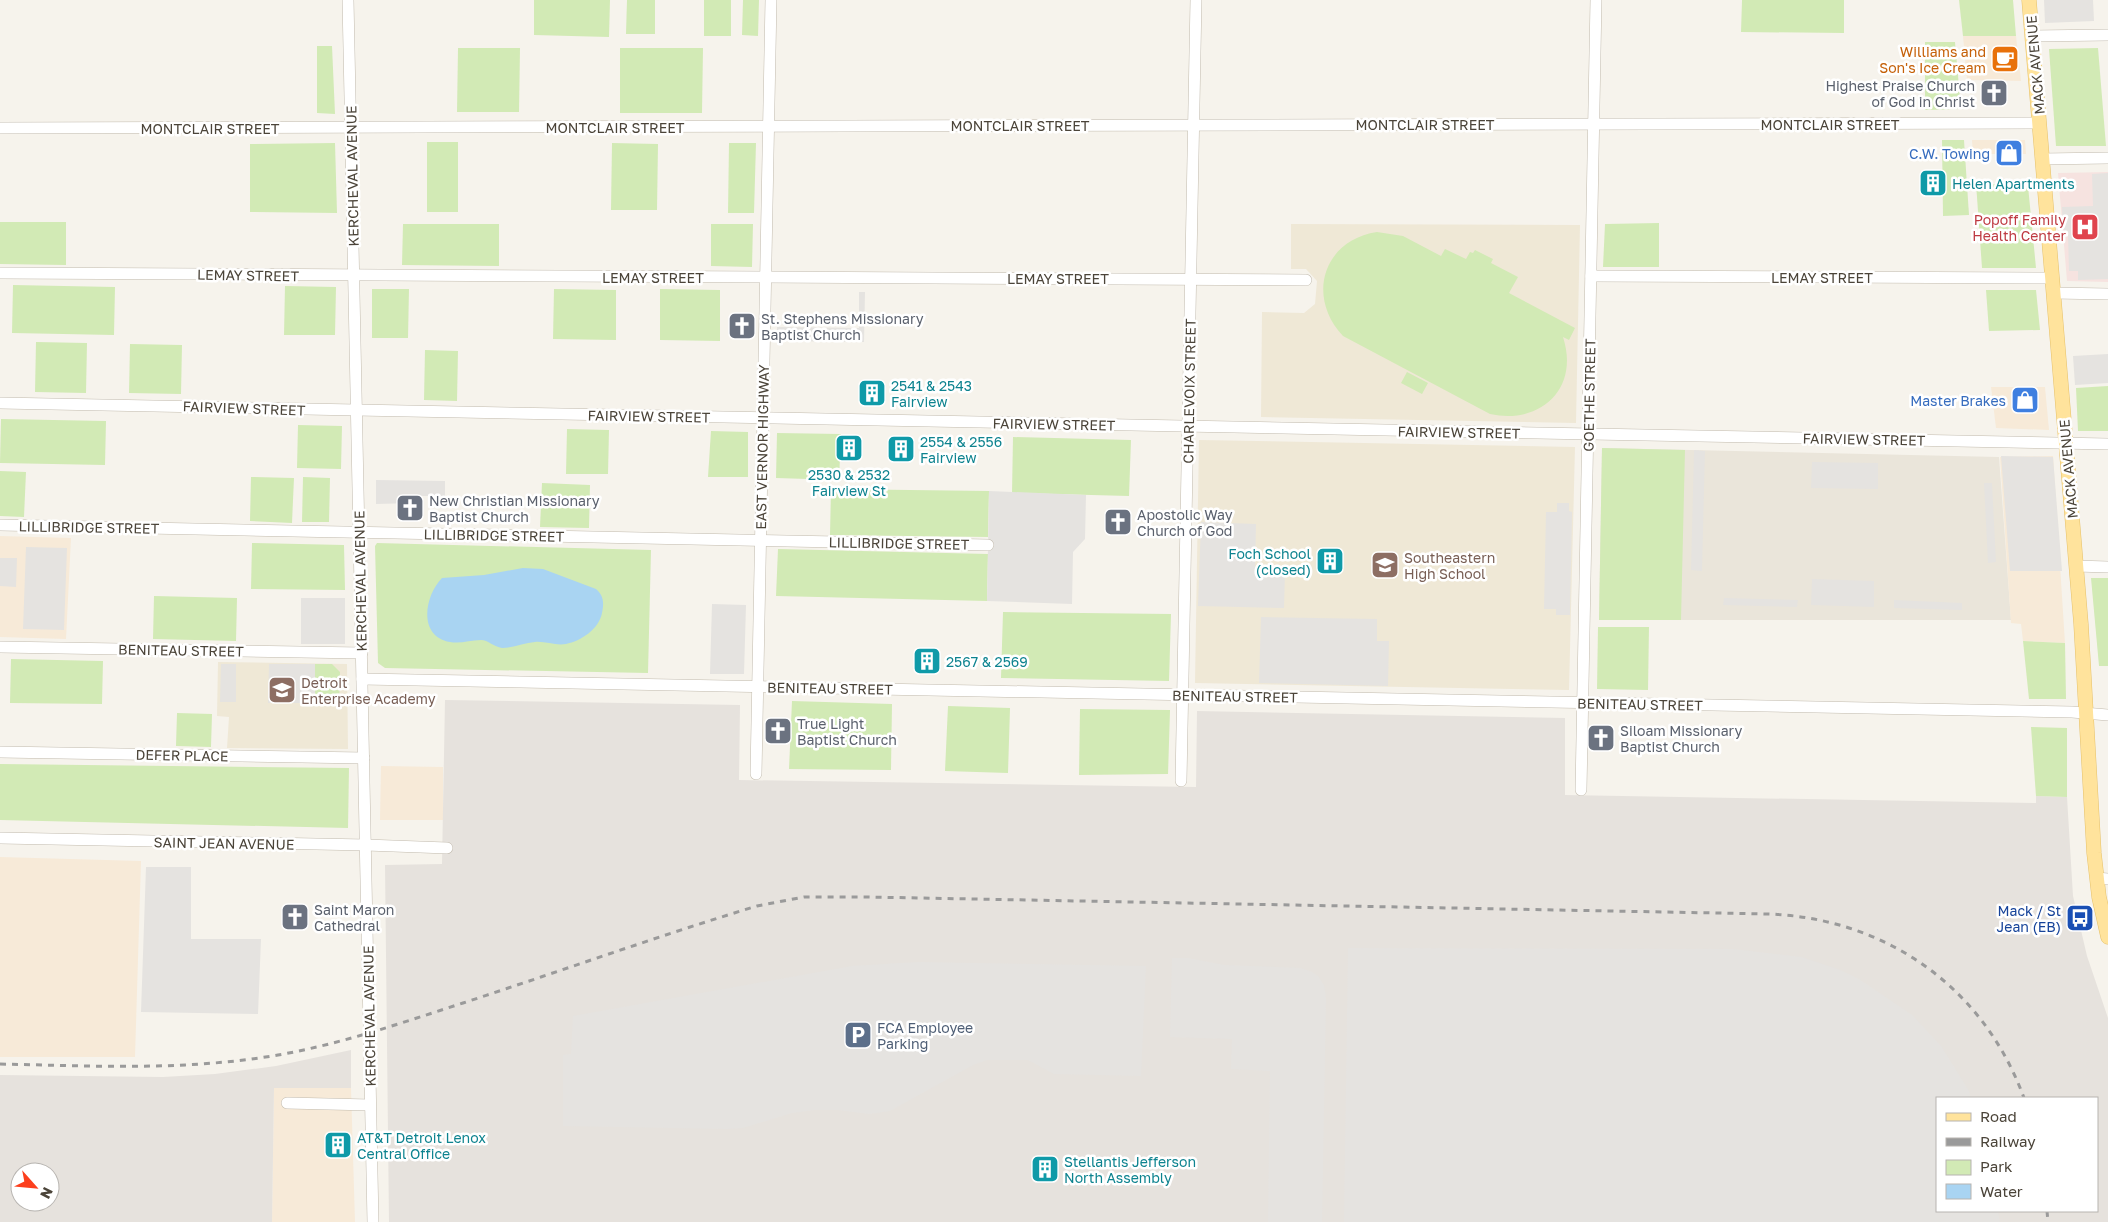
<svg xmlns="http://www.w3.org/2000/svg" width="2108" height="1222" font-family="'Golos Text',sans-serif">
<rect width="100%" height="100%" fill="#f6f3ec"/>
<polygon fill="#eae5da" points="1602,448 1999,457 2011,620 1599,620"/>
<g fill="#f7ead8">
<polygon points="1963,36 2016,36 2021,81 1967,80"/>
<polygon points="1972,140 2025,140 2026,154 1973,154"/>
<polygon points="1991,387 2045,387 2049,430 1996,428"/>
<polygon points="2053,456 2065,643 2023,641 2021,624 2011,623 2000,457"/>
<polygon points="0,536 71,538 66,639 0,637"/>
<polygon points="381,766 443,767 443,820 380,820"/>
<polygon points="0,857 141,861 135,1057 0,1057"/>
<polygon points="274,1087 351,1088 355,1222 272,1222"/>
</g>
<g fill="#e6e2dd" fill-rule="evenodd">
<path d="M445 700 740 705 739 780 1196 787 1197 711 1565 718V795L2036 803V796L2067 797 2073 896 2087 956 2108 1018V1222H389L385 865 442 864ZM1937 1098H2097V1211H1937Z"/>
<path d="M351 1050V1088H274L272 1222H0V1075L163 1077 215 1074 276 1066ZM20 1172H50V1202H20Z"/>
</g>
<g fill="#efe8d6">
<polygon points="1291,224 1580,225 1576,423 1261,417 1262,312 1304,313 1315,304 1317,281 1306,269 1291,269"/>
<polygon points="1199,440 1575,447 1569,690 1195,683"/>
<polygon points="218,662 347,664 348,749 227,748 229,717 217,716"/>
</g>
<polygon fill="#f6e3e0" points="2108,172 2108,282 2067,281 2058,173"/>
<g fill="#d2eab5">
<polygon points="534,0 610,0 609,37 534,35"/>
<polygon points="627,0 655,0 655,34 626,34"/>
<rect x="704" y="0" width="27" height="36"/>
<polygon points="743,0 759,0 758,36 742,35"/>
<polygon points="1742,0 1844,0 1844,33 1741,32"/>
<polygon points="1959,0 2013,0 2016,36 1963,36"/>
<polygon points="1925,42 1955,42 1961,109 1925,110"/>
<polygon points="317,46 332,46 335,114 317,113"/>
<polygon points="458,48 520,48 519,112 457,112"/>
<polygon points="620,48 703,48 702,113 620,113"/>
<polygon points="2098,48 2106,146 2056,146 2049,49"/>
<polygon points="1942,140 1964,140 1969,215 1943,216"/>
<rect x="427" y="142" width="31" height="70"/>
<polygon points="335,143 337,213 250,212 250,144"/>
<polygon points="612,143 658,144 657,210 611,210"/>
<polygon points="729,143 756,143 754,213 728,213"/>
<polygon points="1976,183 2028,186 2036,268 1982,268"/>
<polygon points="0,222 66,222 66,265 0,264"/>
<polygon points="1659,223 1659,267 1603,267 1605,224"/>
<polygon points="403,224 499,224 499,266 402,265"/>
<polygon points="711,224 753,224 752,267 711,266"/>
<path d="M1377 232 1403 236 1441 256 1445 249 1466 259 1470 252 1473 253 1475 250 1493 259 1491 263 1518 277 1509 293 1575 328 1569 340 1563 337C1580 389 1540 425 1490 414L1343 336C1306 297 1323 240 1377 232Z"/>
<polygon points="13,285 115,287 114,335 12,333"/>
<polygon points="285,286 336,287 335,335 284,335"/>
<polygon points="372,289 409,289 408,338 372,338"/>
<polygon points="554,289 616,290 616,340 553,339"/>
<polygon points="660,289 720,290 720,341 660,340"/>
<polygon points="1986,290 2036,290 2040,330 1989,331"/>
<polygon points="36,342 87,343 86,393 35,392"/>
<polygon points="130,344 182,345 181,394 129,393"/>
<polygon points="425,350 458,351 457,401 424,400"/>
<polygon points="1407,372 1428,383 1422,394 1401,383"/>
<polygon points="2108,386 2108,431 2078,431 2076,388"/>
<polygon points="1,419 106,421 105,465 0,463"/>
<polygon points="298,425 342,426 341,469 297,468"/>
<polygon points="567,429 609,430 608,474 566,474"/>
<polygon points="711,431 748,432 748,477 708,477"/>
<polygon points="777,433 841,434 839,480 776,478"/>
<polygon points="1013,437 1131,440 1129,496 1012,493"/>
<polygon points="1602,448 1685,450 1681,620 1599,620"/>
<polygon points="0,471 26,472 24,517 0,516"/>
<polygon points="251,477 294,478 292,523 250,521"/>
<polygon points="303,477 330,478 329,522 302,522"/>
<polygon points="542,483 590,485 589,528 540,527"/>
<polygon points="831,489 989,491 988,537 830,535"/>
<polygon points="252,543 344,545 345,590 251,589"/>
<polygon points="377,543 651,550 648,673 385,668 378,663 375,546"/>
<polygon points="778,549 988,554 987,601 776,596"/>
<polygon points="2091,578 2108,578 2108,666 2099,666"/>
<polygon points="154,596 237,598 236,641 153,639"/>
<polygon points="1003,612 1171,614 1169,681 1001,678"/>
<polygon points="1598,627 1649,627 1648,690 1597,689"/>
<polygon points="2023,641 2065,643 2066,699 2029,699"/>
<polygon points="11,659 103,661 102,704 10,703"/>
<polygon points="315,664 332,664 340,672 339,704 315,703"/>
<polygon points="792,701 892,704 891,770 789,769"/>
<polygon points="948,706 1010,708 1008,773 945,771"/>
<polygon points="1080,709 1170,710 1168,774 1079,775"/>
<polygon points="177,713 212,714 211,747 176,746"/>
<polygon points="2031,727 2067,728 2067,797 2036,796"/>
<polygon points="0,764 349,768 348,828 0,820"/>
</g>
<g fill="#e5e3e0">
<polygon points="2044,0 2093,0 2094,21 2045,23"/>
<polygon points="2108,173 2108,279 2078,280 2078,271 2069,271 2068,234 2063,234 2062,207 2093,206 2092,174"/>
<polygon points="859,292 865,292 864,342 777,341 777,327 859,328"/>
<polygon points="2108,354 2108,383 2075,385 2073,356"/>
<polygon points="1694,450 1705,451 1702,571 1691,570"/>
<polygon points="2001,456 2053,457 2062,571 2010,571"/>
<polygon points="1812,462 1878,463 1878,489 1811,488"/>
<polygon points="376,480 445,481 445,508 436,508 435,496 416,496 415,503 376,504"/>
<polygon points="1984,483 1992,483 1996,562 1988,563"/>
<polygon points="989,491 1086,495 1085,539 1073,552 1072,604 987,601"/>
<polygon points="1557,503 1569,503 1569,511 1572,512 1570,615 1556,615 1556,609 1544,609 1546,512 1557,512"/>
<polygon points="1201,522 1256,524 1255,571 1285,572 1284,608 1198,606"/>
<polygon points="26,547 67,548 64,630 23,629"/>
<polygon points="0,558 17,558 16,587 0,586"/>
<polygon points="1812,579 1874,581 1874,607 1811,605"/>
<rect x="301" y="598" width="44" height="46"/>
<polygon points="1724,598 1798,600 1797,607 1723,605"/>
<polygon points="1894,600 1962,603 1962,610 1894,608"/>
<polygon points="712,604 746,605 744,674 710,674"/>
<polygon points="1261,617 1377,619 1377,641 1389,641 1388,686 1259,683"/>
<polygon points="221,664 236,664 236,702 220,702"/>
<polygon points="269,664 315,664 315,703 268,703"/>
<polygon points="146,867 191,867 191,939 261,939 258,1014 141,1012"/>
<polygon points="1348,948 1733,949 1801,957 1840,970 1859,979 1912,1015 1941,1046 1969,1091 1971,1098 1937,1098 1937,1211 1998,1211 2000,1222 1344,1222"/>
<polygon points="1172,958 1188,958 1224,965 1301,968 1312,972 1318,976 1324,985 1326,998 1322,1222 1268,1222 1270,1071 1231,1069 1232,1039 1170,1037"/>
<polygon points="917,962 1146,966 1141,1076 1054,1074 1028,1060 987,1060 973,1065 890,1111 870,1114 838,1110 815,1110 792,1113 743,1128 728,1129 563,1126 563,1055 571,1054 573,1016 852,966"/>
</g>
<path fill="#a9d4f2" d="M523 568 543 569 596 589C604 596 604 603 602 613 599 629 581 641 566 644 556 646 545 641 535 642 524 643 513 648 502 648 494 647 488 640 481 640 470 640 461 644 450 642 417 636 425 595 442 578L484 575Z"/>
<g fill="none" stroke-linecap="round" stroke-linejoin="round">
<defs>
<g id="minor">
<polyline points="348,0 373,1222"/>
<polyline points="2032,36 2108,35"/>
<polyline points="0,128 2040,123"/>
<polyline points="2042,159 2108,158"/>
<polyline points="0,273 1306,280"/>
<polyline points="1591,276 2053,278"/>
<polyline points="2054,293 2108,294"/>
<polyline points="0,403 2108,444"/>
<polyline points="0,525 988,545"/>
<polyline points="2076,566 2108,567"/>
<polyline points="0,647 362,653"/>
<polyline points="362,679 2072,712 2108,715"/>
<polyline points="0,752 364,758"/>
<polyline points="756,774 771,0"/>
<polyline points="1181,781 1196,0"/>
<polyline points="1581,790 1596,0"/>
<polyline points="0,838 366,845 447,848"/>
<polyline points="2097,878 2108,879"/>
<polyline points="287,1103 370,1105"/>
</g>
<polyline id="major" points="2029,0 2081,624 2094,853 2099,897 2108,937"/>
</defs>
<use href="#minor" stroke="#c2bbae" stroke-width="12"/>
<use href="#major" stroke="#e6c16a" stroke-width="15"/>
<use href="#minor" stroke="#fff" stroke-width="11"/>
<use href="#major" stroke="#ffe39c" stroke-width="14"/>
<g stroke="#9a9a9a" stroke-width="3" stroke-dasharray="6 6" stroke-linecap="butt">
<path d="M0 1064C93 1066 186 1071 278 1055 341 1044 401 1023 463 1003 561 971 658 936 757 906L804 897H867L1770 914C1887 919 1984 988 2024 1098"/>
<polyline points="2047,1211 2048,1222"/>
</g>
</g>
<defs>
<symbol id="cafe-square" viewBox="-11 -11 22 22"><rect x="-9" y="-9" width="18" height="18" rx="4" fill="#e8710a" stroke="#fff"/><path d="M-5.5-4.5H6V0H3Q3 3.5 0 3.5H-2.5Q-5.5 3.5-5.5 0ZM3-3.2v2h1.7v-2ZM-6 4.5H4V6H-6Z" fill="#fff"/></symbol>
<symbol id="church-square" viewBox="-11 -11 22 22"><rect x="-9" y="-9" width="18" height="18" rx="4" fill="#6b7280" stroke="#fff"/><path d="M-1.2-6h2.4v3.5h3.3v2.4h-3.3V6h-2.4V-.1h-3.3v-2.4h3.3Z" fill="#fff"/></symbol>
<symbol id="shop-square" viewBox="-11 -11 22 22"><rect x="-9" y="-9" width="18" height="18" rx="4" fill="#3f7fe0" stroke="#fff"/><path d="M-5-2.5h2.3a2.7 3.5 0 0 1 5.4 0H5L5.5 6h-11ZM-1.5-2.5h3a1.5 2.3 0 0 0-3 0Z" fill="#fff"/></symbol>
<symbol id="building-square" viewBox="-11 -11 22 22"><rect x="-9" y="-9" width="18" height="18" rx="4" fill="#0f9aa8" stroke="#fff"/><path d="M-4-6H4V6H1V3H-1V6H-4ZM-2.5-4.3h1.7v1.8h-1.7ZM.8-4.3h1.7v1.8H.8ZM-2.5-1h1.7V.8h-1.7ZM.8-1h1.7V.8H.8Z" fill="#fff"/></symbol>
<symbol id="hospital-square" viewBox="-11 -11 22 22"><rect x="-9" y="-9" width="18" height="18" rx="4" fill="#e0444e" stroke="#fff"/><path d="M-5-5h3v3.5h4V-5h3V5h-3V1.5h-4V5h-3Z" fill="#fff"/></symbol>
<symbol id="school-square" viewBox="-11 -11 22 22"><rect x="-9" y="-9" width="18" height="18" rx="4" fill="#8d6e63" stroke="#fff"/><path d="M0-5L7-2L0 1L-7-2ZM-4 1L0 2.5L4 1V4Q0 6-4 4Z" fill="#fff"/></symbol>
<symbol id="bus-square" viewBox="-11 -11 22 22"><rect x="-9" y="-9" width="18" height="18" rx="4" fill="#1a4fb4" stroke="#fff"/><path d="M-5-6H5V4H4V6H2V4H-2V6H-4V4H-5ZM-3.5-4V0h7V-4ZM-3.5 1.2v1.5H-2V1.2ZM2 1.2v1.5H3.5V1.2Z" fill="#fff"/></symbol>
<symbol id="parking-square" viewBox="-11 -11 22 22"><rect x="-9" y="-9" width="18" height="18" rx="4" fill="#5c6f8a" stroke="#fff"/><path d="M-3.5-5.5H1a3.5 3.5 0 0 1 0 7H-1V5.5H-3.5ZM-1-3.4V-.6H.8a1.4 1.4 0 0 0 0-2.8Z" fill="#fff"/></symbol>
</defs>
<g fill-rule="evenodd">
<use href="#cafe-square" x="1989" y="43" width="32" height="32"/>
<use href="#church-square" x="1978" y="77" width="32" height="32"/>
<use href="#shop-square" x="1993" y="137" width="32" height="32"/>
<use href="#building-square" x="1917" y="167" width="32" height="32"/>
<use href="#hospital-square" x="2069" y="211" width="32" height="32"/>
<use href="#church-square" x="726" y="310" width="32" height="32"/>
<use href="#building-square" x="856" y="377" width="32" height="32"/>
<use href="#shop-square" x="2009" y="384" width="32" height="32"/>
<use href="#building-square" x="833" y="432" width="32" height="32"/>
<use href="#building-square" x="885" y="433" width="32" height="32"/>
<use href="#church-square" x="394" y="492" width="32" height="32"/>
<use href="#church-square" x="1102" y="506" width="32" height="32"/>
<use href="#building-square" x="1314" y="545" width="32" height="32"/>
<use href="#school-square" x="1369" y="549" width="32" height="32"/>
<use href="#building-square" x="911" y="645" width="32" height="32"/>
<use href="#school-square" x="266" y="674" width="32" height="32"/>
<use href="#church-square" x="762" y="715" width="32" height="32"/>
<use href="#church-square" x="1585" y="722" width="32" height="32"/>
<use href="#church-square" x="279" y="901" width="32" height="32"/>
<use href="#bus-square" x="2064" y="902" width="32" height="32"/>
<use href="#parking-square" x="842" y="1019" width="32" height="32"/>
<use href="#building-square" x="322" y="1129" width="32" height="32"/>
<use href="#building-square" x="1029" y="1153" width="32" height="32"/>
</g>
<g text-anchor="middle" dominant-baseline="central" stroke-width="5" stroke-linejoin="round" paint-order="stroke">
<g font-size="14" fill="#c56008" stroke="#fff" text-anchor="end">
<text x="1986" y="51">Williams and<tspan x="1986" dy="16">Son's Ice Cream</tspan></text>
</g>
<g font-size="14" fill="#4b4439" stroke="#fff">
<text transform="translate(2035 65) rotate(-95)">MACK AVENUE</text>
<text x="1425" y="124">MONTCLAIR STREET</text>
<text x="1830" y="124">MONTCLAIR STREET</text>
<text x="1020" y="125">MONTCLAIR STREET</text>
<text x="615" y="127">MONTCLAIR STREET</text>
<text x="210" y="128">MONTCLAIR STREET</text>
<text transform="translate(352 176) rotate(-91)">KERCHEVAL AVENUE</text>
<text transform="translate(248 275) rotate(1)">LEMAY STREET</text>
<text x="653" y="277">LEMAY STREET</text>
<text x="1822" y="277">LEMAY STREET</text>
<text x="1058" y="278">LEMAY STREET</text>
<text transform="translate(1189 391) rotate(-89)">CHARLEVOIX STREET</text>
<text transform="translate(1589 395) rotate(-89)">GOETHE STREET</text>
<text transform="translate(244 408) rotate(2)">FAIRVIEW STREET</text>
<text transform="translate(649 416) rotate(1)">FAIRVIEW STREET</text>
<text transform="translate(1054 424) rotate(1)">FAIRVIEW STREET</text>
<text transform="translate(1459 432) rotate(1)">FAIRVIEW STREET</text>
<text transform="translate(1864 439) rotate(1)">FAIRVIEW STREET</text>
<text transform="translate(762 447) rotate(-89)">EAST VERNOR HIGHWAY</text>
<text transform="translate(2068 469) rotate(-95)">MACK AVENUE</text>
<text transform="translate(89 527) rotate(1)">LILLIBRIDGE STREET</text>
<text transform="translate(494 535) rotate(1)">LILLIBRIDGE STREET</text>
<text transform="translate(899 543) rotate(1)">LILLIBRIDGE STREET</text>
<text transform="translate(360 581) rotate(-91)">KERCHEVAL AVENUE</text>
<text transform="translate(181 650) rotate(1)">BENITEAU STREET</text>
<text transform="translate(830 688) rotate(1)">BENITEAU STREET</text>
<text transform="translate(1235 696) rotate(1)">BENITEAU STREET</text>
<text transform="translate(1640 704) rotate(1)">BENITEAU STREET</text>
<text transform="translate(182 755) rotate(1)">DEFER PLACE</text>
<text transform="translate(224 843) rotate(1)">SAINT JEAN AVENUE</text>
<text transform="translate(369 1016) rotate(-91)">KERCHEVAL AVENUE</text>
</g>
<g font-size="14" fill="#5b616d" stroke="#fff" text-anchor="start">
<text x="1975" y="85" text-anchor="end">Highest Praise Church<tspan x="1975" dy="16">of God in Christ</tspan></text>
<text x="761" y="318">St. Stephens Missionary<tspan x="761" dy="16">Baptist Church</tspan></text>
<text x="429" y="500">New Christian Missionary<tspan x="429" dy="16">Baptist Church</tspan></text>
<text x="1137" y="514">Apostolic Way<tspan x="1137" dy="16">Church of God</tspan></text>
<text x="797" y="723">True Light<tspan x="797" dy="16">Baptist Church</tspan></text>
<text x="1620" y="730">Siloam Missionary<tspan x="1620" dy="16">Baptist Church</tspan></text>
<text x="314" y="909">Saint Maron<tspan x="314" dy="16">Cathedral</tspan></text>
</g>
<g font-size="14" fill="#366cbe" stroke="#fff" text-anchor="end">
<text x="1990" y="153">C.W. Towing</text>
<text x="2006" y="400">Master Brakes</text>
</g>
<g font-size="14" fill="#0d838f" stroke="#fff" text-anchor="start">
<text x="1952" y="183">Helen Apartments</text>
<text x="891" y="385">2541 &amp; 2543<tspan x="891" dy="16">Fairview</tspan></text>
<text x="920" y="441">2554 &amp; 2556<tspan x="920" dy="16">Fairview</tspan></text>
<text x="849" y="474" text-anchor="middle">2530 &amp; 2532<tspan x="849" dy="16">Fairview St</tspan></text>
<text x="1311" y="553" text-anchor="end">Foch School<tspan x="1311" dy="16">(closed)</tspan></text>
<text x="946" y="661">2567 &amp; 2569</text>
<text x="357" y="1137">AT&amp;T Detroit Lenox<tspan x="357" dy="16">Central Office</tspan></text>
<text x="1064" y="1161">Stellantis Jefferson<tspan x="1064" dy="16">North Assembly</tspan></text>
</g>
<g font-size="14" fill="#be3a42" stroke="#fff" text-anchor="end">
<text x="2066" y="219">Popoff Family<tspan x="2066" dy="16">Health Center</tspan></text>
</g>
<g font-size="14" fill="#785e54" stroke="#fff" text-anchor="start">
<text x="1404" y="557">Southeastern<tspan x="1404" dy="16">High School</tspan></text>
<text x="301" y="682">Detroit<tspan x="301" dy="16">Enterprise Academy</tspan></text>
</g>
<g font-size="14" fill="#164399" stroke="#fff" text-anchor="end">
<text x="2061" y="910">Mack / St<tspan x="2061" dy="16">Jean (EB)</tspan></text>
</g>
<g font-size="14" fill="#4e5e75" stroke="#fff" text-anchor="start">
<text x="877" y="1027">FCA Employee<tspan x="877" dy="16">Parking</tspan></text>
</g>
</g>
<rect x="1936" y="1097" width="162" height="115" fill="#ffffff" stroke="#b7b4b0"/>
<rect x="1946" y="1113" width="25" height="8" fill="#ffe39c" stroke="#b7b4b0"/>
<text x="1980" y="1122" font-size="15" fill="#4b4439">Road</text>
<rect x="1946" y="1138" width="25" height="8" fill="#9a9a9a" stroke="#b7b4b0"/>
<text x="1980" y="1147" font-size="15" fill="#4b4439">Railway</text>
<rect x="1946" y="1160" width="25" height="15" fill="#d2eab5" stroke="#b7b4b0"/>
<text x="1980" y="1172" font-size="15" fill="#4b4439">Park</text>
<rect x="1946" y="1184" width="25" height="15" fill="#a9d4f2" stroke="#b7b4b0"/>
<text x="1980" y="1197" font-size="15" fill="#4b4439">Water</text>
<g transform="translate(35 1187) rotate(117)"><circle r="24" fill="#ffffff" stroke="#b7b4b0"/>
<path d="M0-4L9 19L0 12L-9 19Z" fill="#fc3f1d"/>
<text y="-8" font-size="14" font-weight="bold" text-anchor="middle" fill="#4b4439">N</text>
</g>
</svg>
